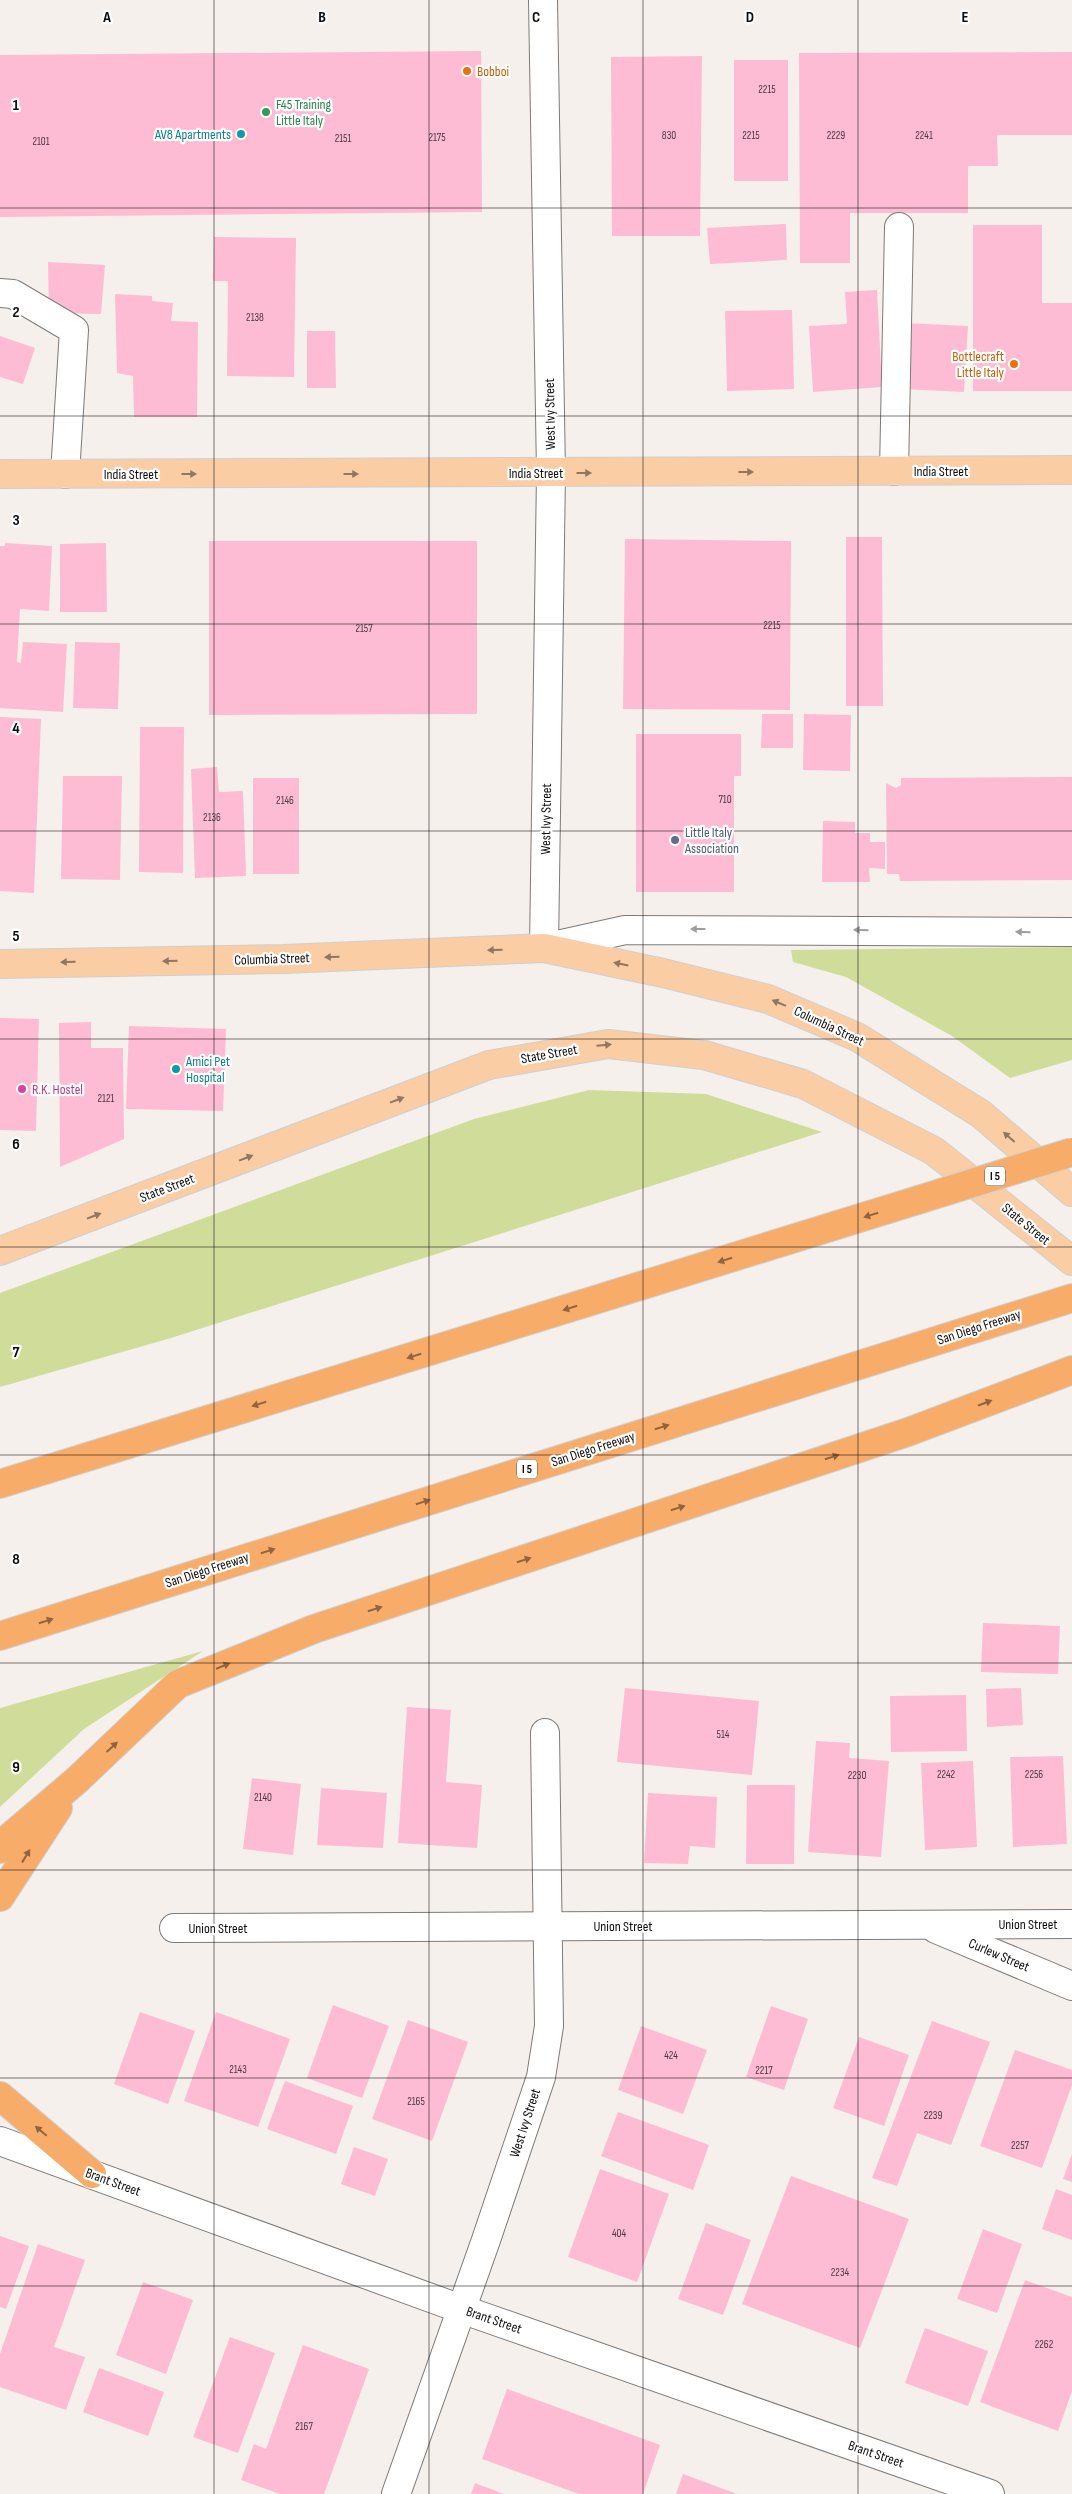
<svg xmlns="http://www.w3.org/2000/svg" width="1072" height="2494" font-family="'Sofia Sans Condensed',sans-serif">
<rect width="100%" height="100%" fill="#f5f0ec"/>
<g fill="#d0dd9a">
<polygon points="1072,947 1072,1060 1010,1078 952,1036 846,977 793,962 791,950"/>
<polygon points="589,1090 706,1094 822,1132 171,1338 0,1387 0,1293 474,1119"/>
<polygon points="203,1651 84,1729 0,1807 0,1708"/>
</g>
<g fill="#fdbcd3">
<polygon points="481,51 482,212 0,217 0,55"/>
<polygon points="1072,52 1072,135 997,135 998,166 968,166 968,213 850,213 850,263 800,263 799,53"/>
<polygon points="702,56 700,236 612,236 611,57"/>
<rect x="734" y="60" width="54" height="121"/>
<polygon points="786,224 787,260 710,264 707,228"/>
<polygon points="973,225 1042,225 1042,303 1072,303 1072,391 973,391"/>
<polygon points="214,237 296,238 294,377 227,376 228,281 213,281"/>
<polygon points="48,262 105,265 101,314 49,313"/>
<polygon points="877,290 882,387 813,392 809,326 847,324 845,292"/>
<polygon points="115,294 152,296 152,301 173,303 171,321 198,322 197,417 134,417 133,376 117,373"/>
<polygon points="792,310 794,389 727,391 725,311"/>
<polygon points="905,323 968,326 964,392 901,389"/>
<polygon points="307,331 335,331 336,388 307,388"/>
<polygon points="0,336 35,348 23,384 0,377"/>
<polygon points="846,537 882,537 883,706 846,706"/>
<polygon points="625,539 791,541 790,710 623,709"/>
<polygon points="209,541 477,541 477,714 209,715"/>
<polygon points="5,543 52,546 49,611 20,609 17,662 21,663 23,642 67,644 63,712 0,708 0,546 5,546"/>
<polygon points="106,543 107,612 60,612 60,544"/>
<polygon points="75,642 120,643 118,709 73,708"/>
<polygon points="762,714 793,714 793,748 761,748"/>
<polygon points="804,714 851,715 850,771 803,770"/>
<polygon points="0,717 41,719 34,893 0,891"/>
<polygon points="140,727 184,727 183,873 139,872"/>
<polygon points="636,734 741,734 741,776 734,776 734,892 636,892"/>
<polygon points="217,767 219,792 243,791 246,876 195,878 191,769"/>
<polygon points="63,776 122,776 120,880 61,879"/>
<polygon points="1072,777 1072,880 900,881 899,874 887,874 886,783 896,788 901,785 901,778"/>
<rect x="253" y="778" width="46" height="96"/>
<polygon points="823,821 855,822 855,833 870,833 870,842 885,842 885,869 869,868 870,882 822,882"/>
<polygon points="0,1018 39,1019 36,1131 0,1130"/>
<polygon points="91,1022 91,1048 123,1048 124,1139 60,1167 59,1023"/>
<polygon points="129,1026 226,1029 223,1111 126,1109"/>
<polygon points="983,1623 1060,1626 1058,1674 981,1672"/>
<polygon points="625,1688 759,1701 752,1775 617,1762"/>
<polygon points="1021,1688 1023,1725 987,1727 986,1689"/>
<polygon points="966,1695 967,1751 891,1752 890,1696"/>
<polygon points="407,1707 451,1710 446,1782 482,1785 477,1848 398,1843"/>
<polygon points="816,1741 850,1743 849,1758 889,1761 881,1857 808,1852"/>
<polygon points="1063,1756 1067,1844 1013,1847 1010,1757"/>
<polygon points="973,1761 977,1847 925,1850 921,1763"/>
<polygon points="252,1778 301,1784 293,1855 243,1849"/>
<polygon points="747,1785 795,1785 794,1864 746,1864"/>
<polygon points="321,1788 387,1793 383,1848 317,1845"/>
<polygon points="648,1793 717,1797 715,1848 690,1846 688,1864 644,1863"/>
<polygon points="333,2005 389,2026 362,2098 307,2078"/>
<polygon points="771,2006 808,2019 784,2090 746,2077"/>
<polygon points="140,2012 195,2031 168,2104 114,2084"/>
<polygon points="216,2012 290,2039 258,2127 184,2101"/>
<polygon points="408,2020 468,2042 432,2141 372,2119"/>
<polygon points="932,2021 990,2042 951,2145 917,2133 897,2186 872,2178"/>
<polygon points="641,2026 707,2050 683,2114 618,2090"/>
<polygon points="859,2037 909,2055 884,2126 833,2108"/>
<polygon points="1015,2050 1072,2070 1072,2085 1042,2168 980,2146"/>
<polygon points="285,2081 353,2106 336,2154 267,2129"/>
<polygon points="618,2112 709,2145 693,2190 601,2156"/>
<polygon points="354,2147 388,2159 375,2196 341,2184"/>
<polygon points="1072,2154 1072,2182 1063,2179"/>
<polygon points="600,2169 669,2194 637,2282 568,2257"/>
<polygon points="791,2176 909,2219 860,2348 742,2304"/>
<polygon points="1056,2189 1072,2195 1072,2240 1042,2229"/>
<polygon points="706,2223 751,2240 723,2315 678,2299"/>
<polygon points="983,2229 1022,2244 997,2313 957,2299"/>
<polygon points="0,2236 29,2246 6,2309 0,2307"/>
<polygon points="38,2244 85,2260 54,2347 85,2357 66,2410 0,2387 0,2354"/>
<polygon points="1025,2280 1072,2297 1072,2391 1058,2431 980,2402"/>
<polygon points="143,2282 193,2300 166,2374 116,2355"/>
<polygon points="925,2328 988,2351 968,2406 905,2383"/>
<polygon points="230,2337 275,2353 238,2453 193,2437"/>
<polygon points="303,2345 369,2369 324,2494 280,2494 241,2480 254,2444 266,2449"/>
<polygon points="99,2368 164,2392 148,2436 83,2412"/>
<polygon points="507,2389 660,2445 643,2494 579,2494 482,2459"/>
<polygon points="683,2474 737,2494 676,2494"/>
<polygon points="475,2483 504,2494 471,2494"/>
</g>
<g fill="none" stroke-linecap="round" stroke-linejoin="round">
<defs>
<g id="minor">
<polyline points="543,0 551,473 544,948 625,930 1072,932"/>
<polyline points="0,293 13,294 74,330 65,474"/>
<polyline points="894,471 899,227"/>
<polyline points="174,1928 1072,1924"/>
<polyline points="936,1929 1072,1986"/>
<polyline points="0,2141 461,2309 990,2494"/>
<polyline points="396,2494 486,2240 541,2077 549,2026 545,1733"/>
</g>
<g id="major">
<polyline points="0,474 1072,470"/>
<polyline points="0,964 284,959 544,948 663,973 768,999 857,1037 981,1114 1072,1192"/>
<polyline points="0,1251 489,1065 608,1044 704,1055 803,1084 934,1151 1072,1261"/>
</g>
<g id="highway">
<polyline points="0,1484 918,1200"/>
<polyline points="0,1636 1072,1298"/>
<polyline points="0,1849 10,1837 77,1780 178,1684 314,1629 908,1432 1072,1370"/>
<polyline points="0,1897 58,1808"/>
<polyline points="0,2096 92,2174"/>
</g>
</defs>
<use href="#minor" stroke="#7e7a77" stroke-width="30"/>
<use href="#major" stroke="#cfcfce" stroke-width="30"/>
<use href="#highway" stroke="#cfcfce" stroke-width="30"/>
<use href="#minor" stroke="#fff" stroke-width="28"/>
<use href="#major" stroke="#facda5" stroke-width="28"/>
<use href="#highway" stroke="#f7ac69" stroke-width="28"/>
<defs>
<polyline id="highway-bridge" points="918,1200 1072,1152"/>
</defs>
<use href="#highway-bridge" stroke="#cfcfce" stroke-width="30" stroke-linecap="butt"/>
<use href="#highway-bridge" stroke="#f7ac69" stroke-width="28"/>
</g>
<defs><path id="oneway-solid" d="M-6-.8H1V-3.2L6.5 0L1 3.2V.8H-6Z" transform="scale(1.25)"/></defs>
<g fill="#907760">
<use href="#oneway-solid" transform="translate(746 472)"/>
<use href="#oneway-solid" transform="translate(584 473)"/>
<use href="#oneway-solid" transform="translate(189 474)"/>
<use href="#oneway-solid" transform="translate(351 474)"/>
<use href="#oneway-solid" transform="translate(495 950) rotate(178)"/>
<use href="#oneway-solid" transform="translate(332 957) rotate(178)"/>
<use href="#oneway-solid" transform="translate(170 961) rotate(179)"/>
<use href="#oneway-solid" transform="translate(68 962) rotate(179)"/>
<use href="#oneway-solid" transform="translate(621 964) rotate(-168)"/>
<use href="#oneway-solid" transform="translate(779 1003) rotate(-157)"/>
<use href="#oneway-solid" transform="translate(604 1045) rotate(-5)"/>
<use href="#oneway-solid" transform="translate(397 1100) rotate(-21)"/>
<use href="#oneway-solid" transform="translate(1009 1137) rotate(-139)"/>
<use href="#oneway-solid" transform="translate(246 1158) rotate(-21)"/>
<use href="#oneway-solid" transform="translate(94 1216) rotate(-21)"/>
</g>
<g fill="#9f9e9e">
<use href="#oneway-solid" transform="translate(698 929) rotate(180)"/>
<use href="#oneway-solid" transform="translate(861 930) rotate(-179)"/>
<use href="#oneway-solid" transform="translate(1023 932) rotate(-179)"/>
</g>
<g fill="#8f643f">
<use href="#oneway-solid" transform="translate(871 1215) rotate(163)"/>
<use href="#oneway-solid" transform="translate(725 1260) rotate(163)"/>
<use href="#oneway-solid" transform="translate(570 1308) rotate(163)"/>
<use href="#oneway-solid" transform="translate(414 1356) rotate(163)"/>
<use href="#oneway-solid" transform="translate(985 1403) rotate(-21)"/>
<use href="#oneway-solid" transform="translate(259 1404) rotate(163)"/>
<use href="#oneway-solid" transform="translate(662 1427) rotate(-18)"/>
<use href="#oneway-solid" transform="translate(832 1457) rotate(-18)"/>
<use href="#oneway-solid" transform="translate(423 1502) rotate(-18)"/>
<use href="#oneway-solid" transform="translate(678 1508) rotate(-18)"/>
<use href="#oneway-solid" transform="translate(268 1551) rotate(-18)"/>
<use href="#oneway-solid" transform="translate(524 1560) rotate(-18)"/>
<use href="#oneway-solid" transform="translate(375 1609) rotate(-18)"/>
<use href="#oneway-solid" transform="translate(46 1621) rotate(-18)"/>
<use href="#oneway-solid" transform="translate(223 1666) rotate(-22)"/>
<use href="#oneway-solid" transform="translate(112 1747) rotate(-43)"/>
<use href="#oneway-solid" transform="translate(26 1856) rotate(-58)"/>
<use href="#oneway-solid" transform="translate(41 2131) rotate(-140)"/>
</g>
<path fill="none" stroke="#0f0d0c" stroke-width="1" stroke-opacity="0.55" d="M214 0V2494M429 0V2494M643 0V2494M858 0V2494M0 208H1072M0 416H1072M0 624H1072M0 831H1072M0 1039H1072M0 1247H1072M0 1455H1072M0 1663H1072M0 1870H1072M0 2078H1072M0 2286H1072"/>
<g fill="#e8710a" stroke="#fff" stroke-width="2">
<circle cx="467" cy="71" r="5"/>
<circle cx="1014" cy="364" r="5"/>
</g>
<circle fill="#2e9e5b" stroke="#fff" stroke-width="2" cx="266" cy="112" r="5"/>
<g fill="#0f9aa8" stroke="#fff" stroke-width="2">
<circle cx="241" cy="134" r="5"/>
<circle cx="176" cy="1069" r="5"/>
</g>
<circle fill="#5c6f8a" stroke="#fff" stroke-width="2" cx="675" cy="840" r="5"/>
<circle fill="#d1479c" stroke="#fff" stroke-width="2" cx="22" cy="1089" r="5"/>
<g text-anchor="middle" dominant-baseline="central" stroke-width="4.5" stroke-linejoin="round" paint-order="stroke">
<g font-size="11" fill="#4a393e">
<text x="767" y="89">2215</text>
<text x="669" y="135">830</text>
<text x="751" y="135">2215</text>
<text x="836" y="135">2229</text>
<text x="924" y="135">2241</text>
<text x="437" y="137">2175</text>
<text x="343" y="138">2151</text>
<text x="41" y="141">2101</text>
<text x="255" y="317">2138</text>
<text x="772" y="625">2215</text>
<text x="364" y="628">2157</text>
<text x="725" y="799">710</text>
<text x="285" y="800">2146</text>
<text x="212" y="817">2136</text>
<text x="106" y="1098">2121</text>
<text x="723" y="1734">514</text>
<text x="946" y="1774">2242</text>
<text x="1034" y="1774">2256</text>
<text x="857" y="1775">2230</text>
<text x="263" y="1797">2140</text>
<text x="671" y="2055">424</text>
<text x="238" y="2069">2143</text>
<text x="764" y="2070">2217</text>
<text x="416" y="2101">2165</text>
<text x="933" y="2115">2239</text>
<text x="1020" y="2145">2257</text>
<text x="619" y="2233">404</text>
<text x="840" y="2272">2234</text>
<text x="1044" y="2344">2262</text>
<text x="304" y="2426">2167</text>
</g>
<g fill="#fff" stroke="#575655" stroke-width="1">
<rect x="985" y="1166.5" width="20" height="19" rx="4"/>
<rect x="517" y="1459.5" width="20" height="19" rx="4"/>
</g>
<g font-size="12" font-weight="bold" fill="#0f0d0c">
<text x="995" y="1176">I 5</text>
<text x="527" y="1469">I 5</text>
</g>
<g font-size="14" fill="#c56008" stroke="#fff" text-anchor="start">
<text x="477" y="71">Bobboi</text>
<text x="1004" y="356" text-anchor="end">Bottlecraft<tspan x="1004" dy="16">Little Italy</tspan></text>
</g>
<g font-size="14" fill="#27864d" stroke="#fff" text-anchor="start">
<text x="276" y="104">F45 Training<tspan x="276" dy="16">Little Italy</tspan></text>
</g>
<g font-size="14" fill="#0d838f" stroke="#fff" text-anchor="end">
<text x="231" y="134">AV8 Apartments</text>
<text x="186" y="1061" text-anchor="start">Amici Pet<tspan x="186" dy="16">Hospital</tspan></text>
</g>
<g font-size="14" fill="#0f0d0c" stroke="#fff">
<text transform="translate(550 414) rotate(-91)">West Ivy Street</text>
<text x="941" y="471">India Street</text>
<text x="536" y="473">India Street</text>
<text x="131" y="474">India Street</text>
<text transform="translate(546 819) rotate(-89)">West Ivy Street</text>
<text transform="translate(272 959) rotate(-2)">Columbia Street</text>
<text transform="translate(829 1026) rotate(25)">Columbia Street</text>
<text transform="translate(549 1054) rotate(-10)">State Street</text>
<text transform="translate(167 1188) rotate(-21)">State Street</text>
<text transform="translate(1026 1224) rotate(39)">State Street</text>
<text transform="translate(979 1327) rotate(-18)">San Diego Freeway</text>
<text transform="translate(593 1449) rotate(-18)">San Diego Freeway</text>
<text transform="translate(207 1570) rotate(-18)">San Diego Freeway</text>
<text x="1028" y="1924">Union Street</text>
<text x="623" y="1926">Union Street</text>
<text x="218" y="1928">Union Street</text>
<text transform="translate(999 1955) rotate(23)">Curlew Street</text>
<text transform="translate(525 2123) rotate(-72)">West Ivy Street</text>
<text transform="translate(113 2182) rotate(20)">Brant Street</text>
<text transform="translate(494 2320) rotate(19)">Brant Street</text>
<text transform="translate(876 2454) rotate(19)">Brant Street</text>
</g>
<g font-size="14" fill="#4e5e75" stroke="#fff" text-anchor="start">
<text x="685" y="832">Little Italy<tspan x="685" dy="16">Association</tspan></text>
</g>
<g font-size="14" fill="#b23c85" stroke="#fff" text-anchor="start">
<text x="32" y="1089">R.K. Hostel</text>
</g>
</g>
<g font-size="16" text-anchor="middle" font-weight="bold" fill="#0f0d0c" stroke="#fff" stroke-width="4.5" stroke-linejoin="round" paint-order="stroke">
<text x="107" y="22">A</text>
<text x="322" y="22">B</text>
<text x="536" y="22">C</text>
<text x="750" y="22">D</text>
<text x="965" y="22">E</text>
<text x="16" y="110">1</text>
<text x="16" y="317">2</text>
<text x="16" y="525">3</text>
<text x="16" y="733">4</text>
<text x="16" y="941">5</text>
<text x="16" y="1149">6</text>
<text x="16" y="1357">7</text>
<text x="16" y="1564">8</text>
<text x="16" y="1772">9</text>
</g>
</svg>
